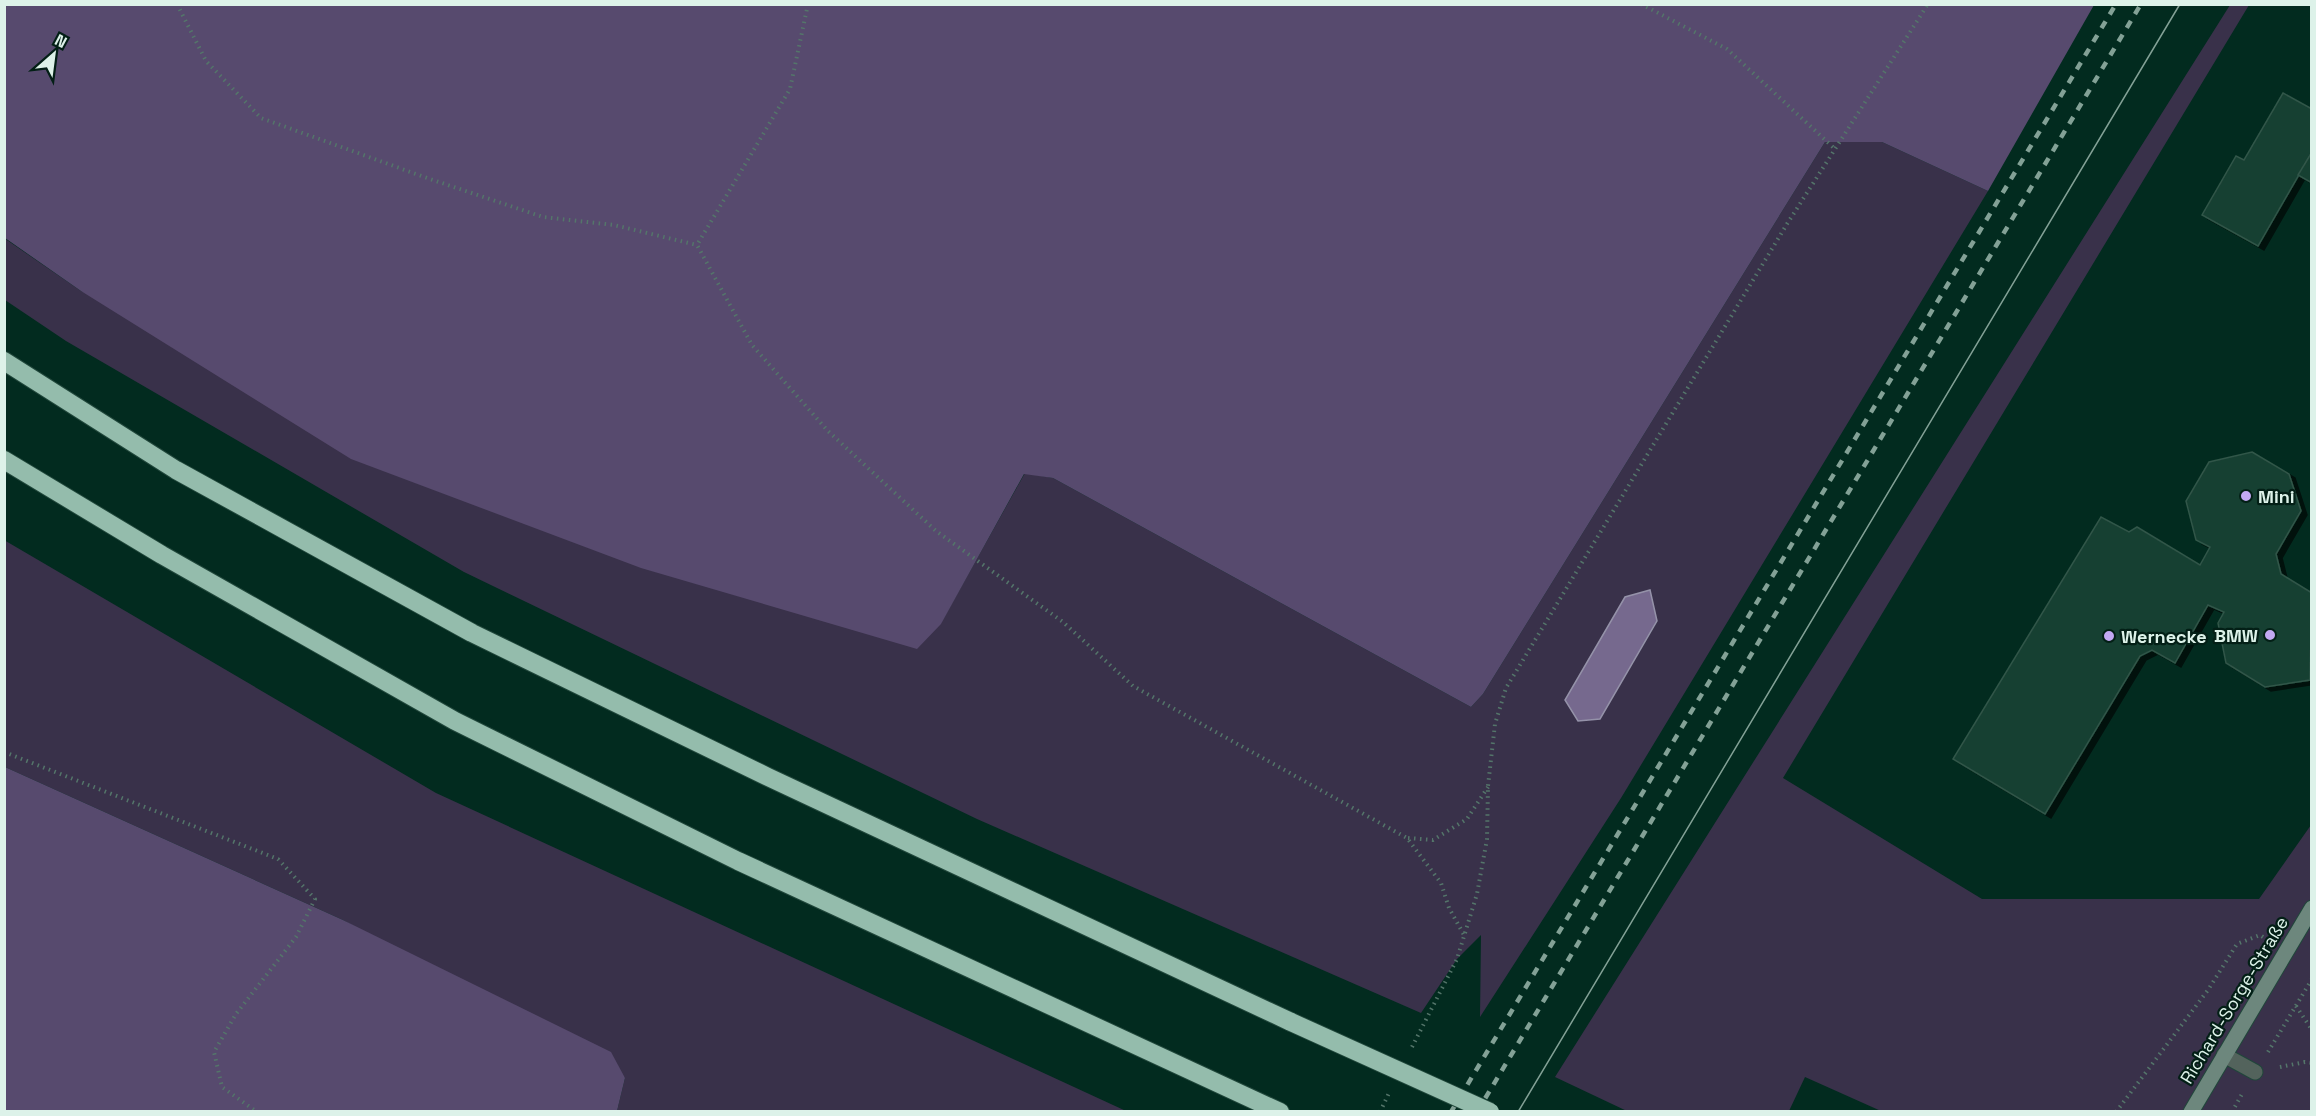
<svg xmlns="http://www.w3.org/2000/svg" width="2316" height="1116" font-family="'Space Grotesk',sans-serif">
<defs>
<filter id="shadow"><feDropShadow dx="6" dy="4" stdDeviation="0" flood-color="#0009"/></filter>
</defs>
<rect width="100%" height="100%" fill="#022b1f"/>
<g fill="#39314a" fill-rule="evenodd">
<polygon points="2230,5 2249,5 1783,778 1982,899 2259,899 2311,825 2311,1111 1881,1111 1805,1077 1789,1111 1629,1112 1555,1077"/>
<path d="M1825 142H1882L1988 191 1621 798 1480 1017 1481 935 1457 959 1421 1013 977 819 464 572 66 341 5 300 4 238 81 291 941 623 1025 473 1053 478 1471 707 1483 694ZM1650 590 1657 622 1600 719 1578 721 1565 700 1625 597Z"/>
<polygon points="4,540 436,793 1126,1111 617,1111 625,1078 343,920 5,767"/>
</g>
<g fill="#574a6e">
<polygon points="5,4 2094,4 2094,5 1988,191 1882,142 1825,142 1483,694 1471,707 1053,478 1024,474 941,624 917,649 641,568 351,459 81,291 5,238"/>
<polygon points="5,767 343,920 611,1052 625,1078 617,1111 5,1111"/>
</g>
<polygon fill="#76698e" stroke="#9592a9" stroke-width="1.5" points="1650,590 1657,621 1600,719 1578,721 1565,700 1625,597"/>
<g fill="#193f33" stroke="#305648" stroke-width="1.5" filter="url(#shadow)">
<polygon points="2283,93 2312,109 2312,152 2258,246 2202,215 2236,156 2244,160"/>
<polygon points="2312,152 2312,183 2298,175"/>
<polygon points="2252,452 2289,474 2301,511 2276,554 2281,574 2312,593 2310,680 2265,687 2226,663 2218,623 2224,612 2208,605 2175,663 2152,650 2140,656 2045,814 1953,759 2101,517 2129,532 2137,527 2200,565 2210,547 2196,540 2186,501 2209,462"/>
</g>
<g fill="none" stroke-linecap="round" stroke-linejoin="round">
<defs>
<polyline id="lane" points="2224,1055 2255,1072"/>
<polyline id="secondary" points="2191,1112 2312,908"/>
<g id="highway">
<polyline points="4,361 176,470 472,633 768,777 1291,1022"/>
<polyline points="4,460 162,555 455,721 738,861 1280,1112"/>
</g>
</defs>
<use href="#lane" stroke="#21473b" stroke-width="17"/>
<use href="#secondary" stroke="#21473b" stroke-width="17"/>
<use href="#highway" stroke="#21473b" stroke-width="20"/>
<g stroke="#54756a" stroke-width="4" stroke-dasharray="1.5 4.5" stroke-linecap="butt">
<polyline points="177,4 206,61 261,118 427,178 543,217 614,225 697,245"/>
<polyline points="808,4 790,89 697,245 752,345 828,431 936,531 1063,622 1133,686 1407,838 1441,883 1449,908 1464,935"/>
<polyline points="1641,4 1727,49 1835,149"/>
<polyline points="4,752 278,859 315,899 296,937 236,1014 214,1052 222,1087 257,1112"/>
<polyline points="1408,838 1433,840 1467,819 1488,787"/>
<polyline points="2296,1006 2312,1030"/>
<polyline points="1412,1047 1457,959 1477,894 1487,839 1488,786 1495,724 1506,688 1787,224 1928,4"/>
<polyline points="2268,1052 2312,979"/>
<polyline points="2280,1067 2305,1062 2312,1063"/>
<polyline points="1380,1112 1389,1093"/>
<polyline points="2116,1112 2208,990 2237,944 2260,935 2266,939"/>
<polyline points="2232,1112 2242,1094"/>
</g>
<use href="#lane" stroke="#53635c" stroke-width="15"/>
<use href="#secondary" stroke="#6d877d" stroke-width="15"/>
<use href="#highway" stroke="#94bcac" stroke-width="18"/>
<polyline stroke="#83a196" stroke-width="1.5" points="1518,1112 2180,4"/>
<g stroke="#83a196" stroke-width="4.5" stroke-dasharray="8 8" stroke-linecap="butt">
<polyline points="1451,1112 2116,4"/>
<polyline points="1477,1112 2141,4"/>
</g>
<defs>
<polyline id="highway-bridge" points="1291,1022 1490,1112"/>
</defs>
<use href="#highway-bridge" stroke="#21473b" stroke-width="20" stroke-linecap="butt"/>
<use href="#highway-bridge" stroke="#94bcac" stroke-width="18"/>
</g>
<g fill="#c2a8f2" stroke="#031f16" stroke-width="2">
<circle cx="2246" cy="496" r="6"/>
<circle cx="2270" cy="635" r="6"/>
<circle cx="2109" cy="636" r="6"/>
</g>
<g text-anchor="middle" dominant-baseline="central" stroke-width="4.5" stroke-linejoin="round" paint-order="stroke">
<g font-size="18" font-weight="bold" fill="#ddf2e9" stroke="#031f16" text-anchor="start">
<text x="2258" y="496">Mini</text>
<text x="2258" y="635" text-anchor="end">BMW</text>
<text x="2121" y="636">Wernecke</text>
</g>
<g font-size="18" fill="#ddf2e9" stroke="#031f16">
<text transform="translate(2234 1000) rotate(-59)">Richard-Sorge-Straße</text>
</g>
</g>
<rect width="2316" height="1116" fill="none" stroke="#ddf2e9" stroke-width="12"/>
<g transform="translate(54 54) rotate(28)" stroke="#031f16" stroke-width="4.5" paint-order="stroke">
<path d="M0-4.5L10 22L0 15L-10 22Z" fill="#ddf2e9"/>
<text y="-9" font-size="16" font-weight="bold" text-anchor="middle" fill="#ddf2e9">N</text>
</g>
</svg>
